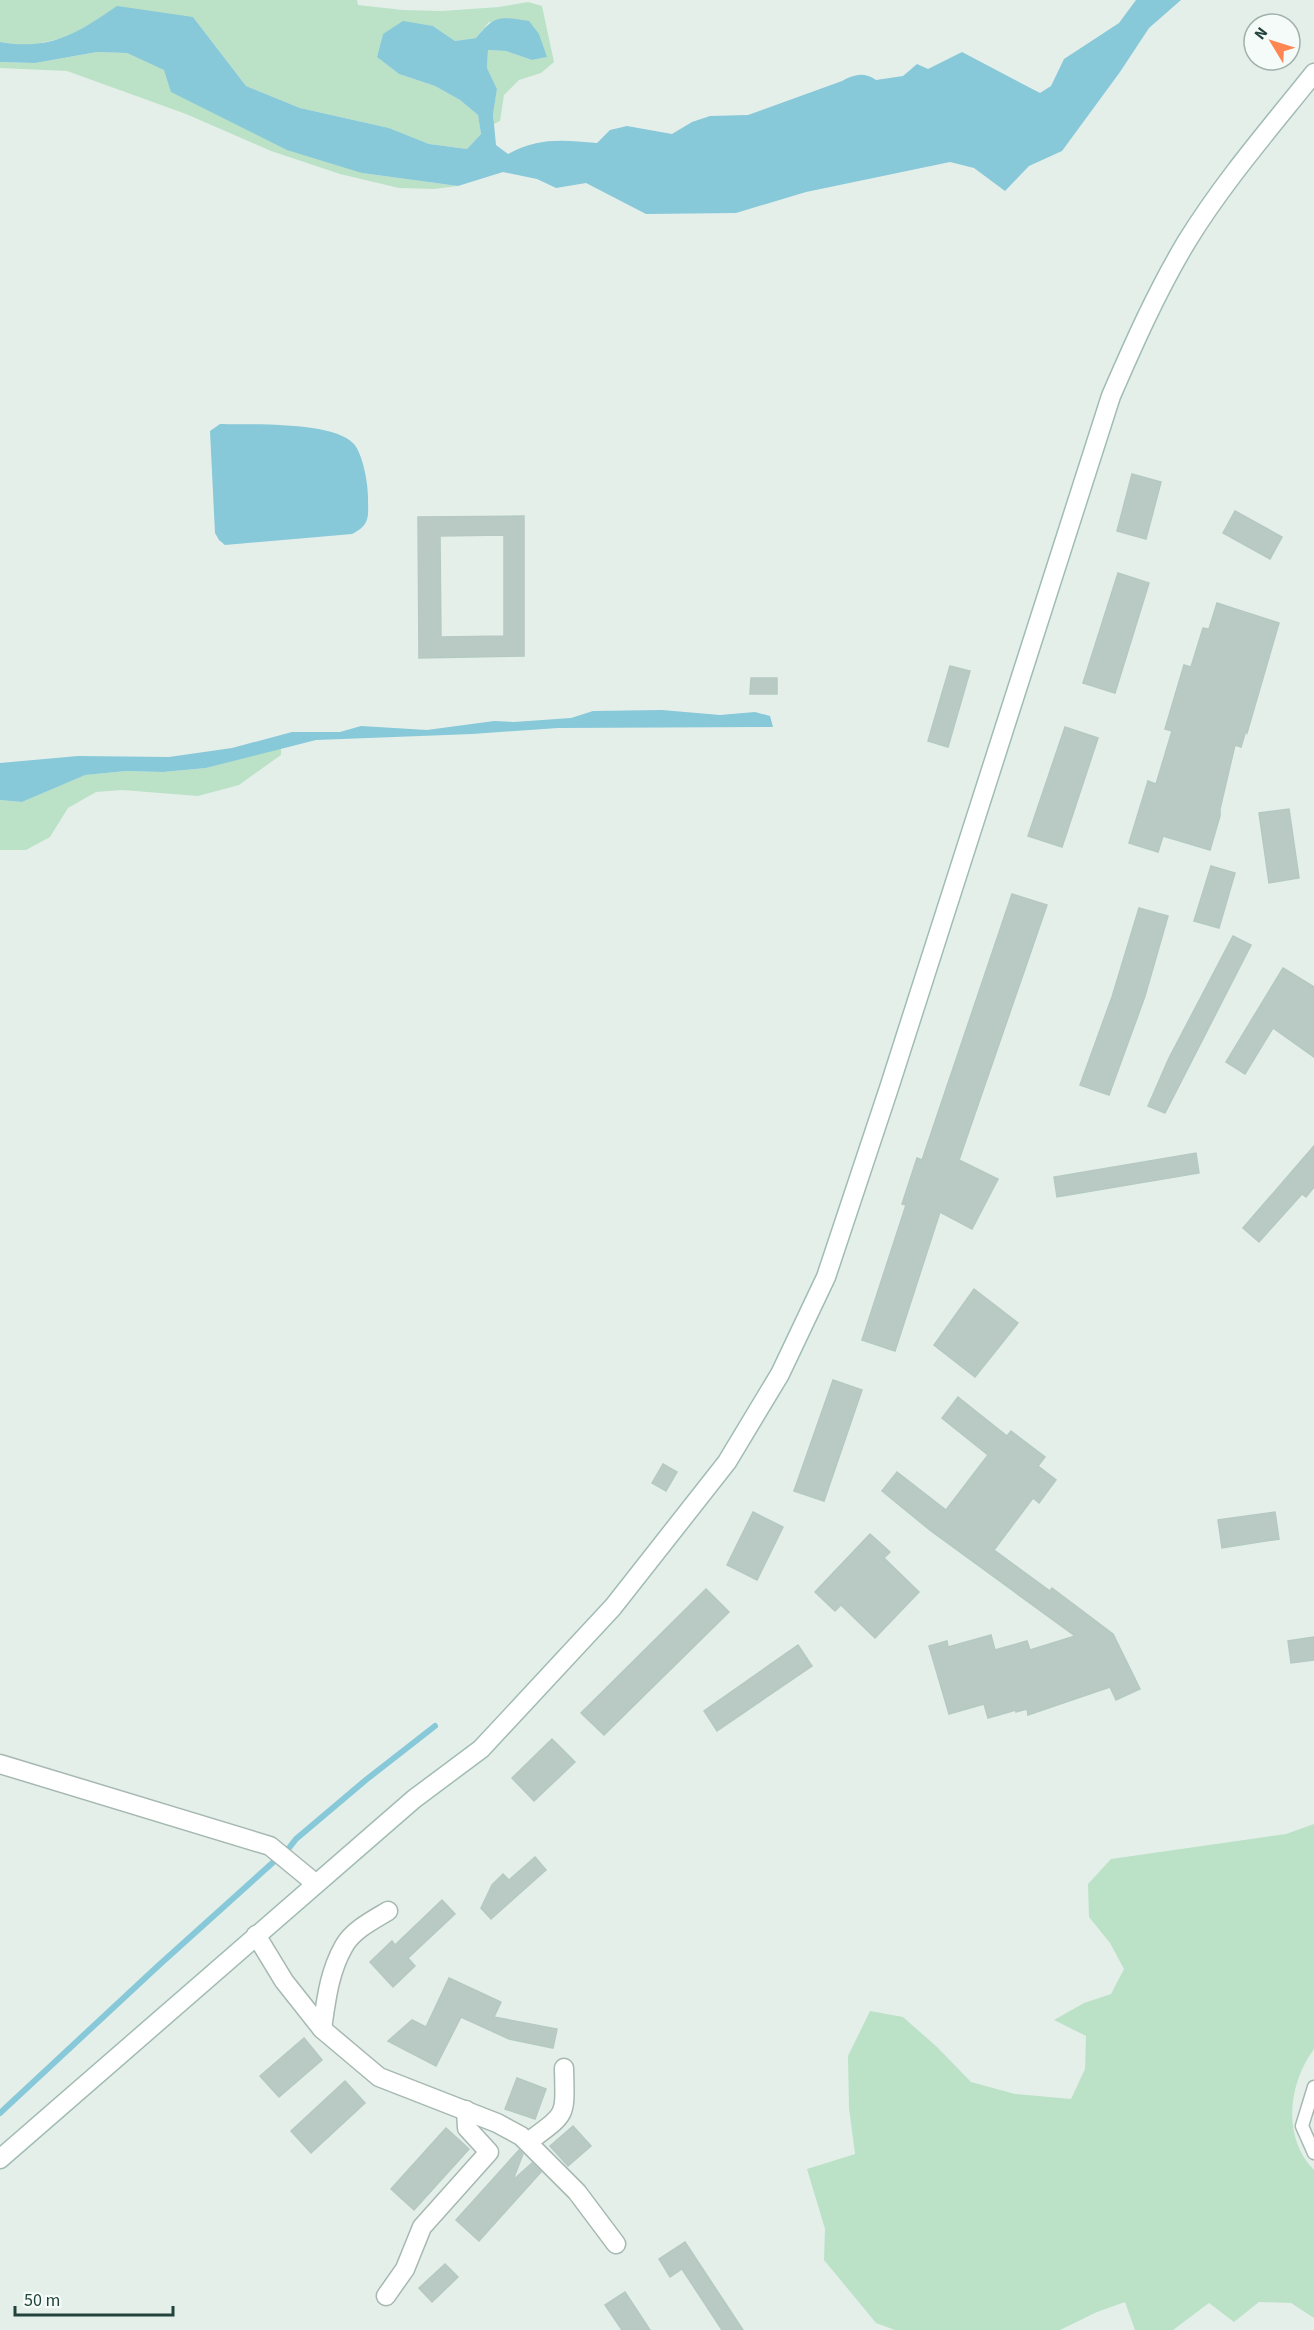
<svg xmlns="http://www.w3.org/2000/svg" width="1314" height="2330" font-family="'Source Sans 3',sans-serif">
<rect width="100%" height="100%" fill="#e4efea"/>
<g fill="#bbe2c7">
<polygon points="0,0 357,0 358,5 403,10 442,11 499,7 528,2 542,6 554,62 541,73 519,80 504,95 500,121 494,124 493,113 497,89 487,68 488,50 506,51 532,60 546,57 539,34 489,22 476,38 455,41 433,26 383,34 377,57 399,74 435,86 460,100 478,115 481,134 467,149 429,144 389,128 300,108 246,86 193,17 91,24 67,37 28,46 0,42"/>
<polygon points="97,52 127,53 165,70 362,173 458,186 434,189 399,188 340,174 271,151 186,114 67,71 0,68 0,62 35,63"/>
<polygon points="281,748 281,755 239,785 198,796 122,790 96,792 68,808 50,837 26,850 0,850 0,800 22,802 84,775 126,771 163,772 206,768"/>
<path d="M1314 1824V2049C1288 2084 1282 2138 1314 2170V2318L1291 2303 1259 2302 1234 2322 1209 2303 1173 2330H1135L1125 2302 1097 2312 1060 2330H895L876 2323 824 2260 825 2229 807 2169 855 2154 849 2108 848 2056 870 2011 903 2017 937 2047 971 2082 1015 2094 1071 2099 1085 2069 1086 2036 1054 2020 1084 2003 1111 1994 1124 1969 1110 1943 1089 1917 1088 1884 1111 1859 1286 1834Z"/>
</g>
<g fill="#87c8d9">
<path d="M1136 0H1181L1149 28 1120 72 1062 151 1029 166 1005 191 974 168 950 162 806 192 736 213 646 214 586 183 556 188 537 179 503 172 458 186 362 173 287 150 171 92 164 70 127 53 97 52 35 63 0 62V42C50 51 78 33 117 6L193 17 246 86 300 108 389 128 429 144 467 149 481 134 478 115 460 100 435 86 399 74 377 57 383 34 403 21 433 26 455 41 476 38C496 14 499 17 529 21L539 34 547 57 532 60 506 51 488 50 487 68 497 89 493 114 496 145 508 154C539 137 563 140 597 143L610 130 627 126 672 134 692 122 710 116 748 115 842 81C855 74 864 72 876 80L903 76 917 64 928 69 962 52 1040 93 1051 86 1064 59 1119 23Z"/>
<path d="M220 424C251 425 333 421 354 444 363 455 368 483 368 497 368 516 371 525 352 534L225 545 219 540 215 533 210 431Z"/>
<polygon points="662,710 720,715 755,712 770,716 773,727 558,728 472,734 316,740 206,768 163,772 126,771 85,775 22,802 0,800 0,763 78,756 169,757 232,748 292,732 340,732 361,726 427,730 494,721 514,722 571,718 593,711"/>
</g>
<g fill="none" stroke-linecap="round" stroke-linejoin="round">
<polyline stroke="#87c8d9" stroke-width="6" points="0,2113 158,1966 289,1848 296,1839 367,1779 435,1726"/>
</g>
<g fill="#b9cac4" stroke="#b5c9c2" stroke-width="1.5" fill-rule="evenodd">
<polygon points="1132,474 1161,482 1146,539 1117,531"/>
<polygon points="1235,511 1282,537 1270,559 1223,533"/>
<path d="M524 516V656L419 658 418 517ZM504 535V636L441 637 440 536Z"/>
<polygon points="1118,573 1149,583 1115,693 1083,683"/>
<polygon points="1217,603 1279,623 1247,733 1246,730 1241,747 1235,745 1220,809 1220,816 1210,850 1163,836 1158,852 1129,843 1148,781 1156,784 1172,731 1165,729 1184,665 1191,667 1203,628 1209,629"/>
<polygon points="950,666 970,671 948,747 928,741"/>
<polygon points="751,678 777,678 777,694 750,694"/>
<polygon points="1065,727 1098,738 1062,847 1028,836"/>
<polygon points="1289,809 1299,878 1269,883 1259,813"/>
<polygon points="1211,866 1235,873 1219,928 1194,921"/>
<polygon points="1012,894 1047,905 959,1160 998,1179 972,1229 940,1212 895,1351 862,1340 906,1205 902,1204 917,1158 922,1160"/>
<polygon points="1139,908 1168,916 1145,996 1109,1095 1080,1085 1112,997"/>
<polygon points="1233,936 1251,945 1165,1113 1148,1106 1169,1058"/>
<polygon points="1283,968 1314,987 1314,1057 1273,1028 1245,1074 1226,1062"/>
<polygon points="1314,1146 1314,1187 1306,1197 1302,1194 1259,1242 1243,1228"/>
<polygon points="1196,1153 1199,1173 1057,1197 1054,1177"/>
<polygon points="974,1289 1018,1323 975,1377 934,1345"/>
<polygon points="833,1380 862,1390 824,1501 794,1491"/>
<polygon points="958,1397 1007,1436 1011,1431 1045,1457 1038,1466 1056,1480 1039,1503 1033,1498 994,1550 1050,1591 1052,1588 1113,1634 1140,1689 1116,1700 1110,1687 1028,1715 1027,1709 1016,1712 1016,1710 988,1718 984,1704 949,1714 929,1646 947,1641 948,1647 991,1635 995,1650 1027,1641 1030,1650 1075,1636 931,1531 882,1491 897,1472 946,1510 988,1455 942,1418"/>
<polygon points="663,1464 677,1472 666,1491 652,1483"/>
<polygon points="753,1512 783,1527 757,1580 727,1565"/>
<polygon points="1275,1512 1279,1539 1222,1548 1218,1520"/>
<polygon points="870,1534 890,1552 884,1558 919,1592 875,1638 841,1605 835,1611 815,1592"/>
<polygon points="706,1589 729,1612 604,1735 581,1713"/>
<polygon points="1314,1637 1314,1660 1291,1663 1288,1641"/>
<polygon points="798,1645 812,1666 717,1731 704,1711"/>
<polygon points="552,1739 575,1762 534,1801 512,1778"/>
<polygon points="535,1857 546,1870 491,1919 481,1908 492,1885 503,1874 509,1880"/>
<polygon points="442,1900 455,1914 408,1958 415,1966 393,1987 370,1962 392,1941 395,1945"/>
<polygon points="449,1978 501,2002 494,2017 557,2029 553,2048 509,2039 461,2017 436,2066 388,2041 412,2020 426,2027"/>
<polygon points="304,2038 322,2060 279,2097 260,2076"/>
<polygon points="517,2078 546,2089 535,2119 505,2109"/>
<polygon points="345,2081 365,2103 311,2153 291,2131"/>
<polygon points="573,2126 591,2146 568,2166 550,2146"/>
<polygon points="446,2128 469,2149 414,2210 391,2189"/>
<polygon points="519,2150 523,2154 513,2180 532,2163 541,2172 479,2241 456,2220"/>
<polygon points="685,2242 743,2330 722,2330 682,2269 670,2277 659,2259"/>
<polygon points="445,2264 458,2277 432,2302 419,2288"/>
<polygon points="625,2292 650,2330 622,2330 605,2305"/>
</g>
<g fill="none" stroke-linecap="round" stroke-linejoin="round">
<defs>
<polyline id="lane" points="1314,2087 1302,2126 1314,2153"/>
<g id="street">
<polyline points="0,1764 270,1846 315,1883"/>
<polyline points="256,1935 284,1981 322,2029 379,2077 497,2123 521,2136 577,2192 616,2244"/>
<path d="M322 2029C326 2001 329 1972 344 1946 353 1930 373 1920 388 1911"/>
<path d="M528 2142C568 2112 565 2118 564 2068"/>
<polyline points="386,2296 405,2269 422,2227 489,2152 467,2128 466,2110"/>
</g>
<path id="secondary" d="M0 2159 414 1799 481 1749 613 1607 727 1462 780 1374 826 1277 889 1088 1111 396C1134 343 1157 291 1187 241 1224 181 1271 127 1314 73"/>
</defs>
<use href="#lane" stroke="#a6b8b2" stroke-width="15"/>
<use href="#street" stroke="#a6b8b2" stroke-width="21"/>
<use href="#secondary" stroke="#a1bcb4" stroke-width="21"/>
<use href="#lane" stroke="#fff" stroke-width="12"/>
<use href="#street" stroke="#fff" stroke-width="18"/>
<use href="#secondary" stroke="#fff" stroke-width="18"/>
</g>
<g transform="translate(1272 42) rotate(308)"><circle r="28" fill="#f5fbf8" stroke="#a0b1ac" stroke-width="1.5"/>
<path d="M0-4.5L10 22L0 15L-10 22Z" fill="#ff8552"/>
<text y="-9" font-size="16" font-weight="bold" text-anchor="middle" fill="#21433b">N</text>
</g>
<path d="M15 2306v9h158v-9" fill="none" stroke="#21433b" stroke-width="3"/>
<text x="24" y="2306" font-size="18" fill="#21433b" stroke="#f5fbf8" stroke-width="4.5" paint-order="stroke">50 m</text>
</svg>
